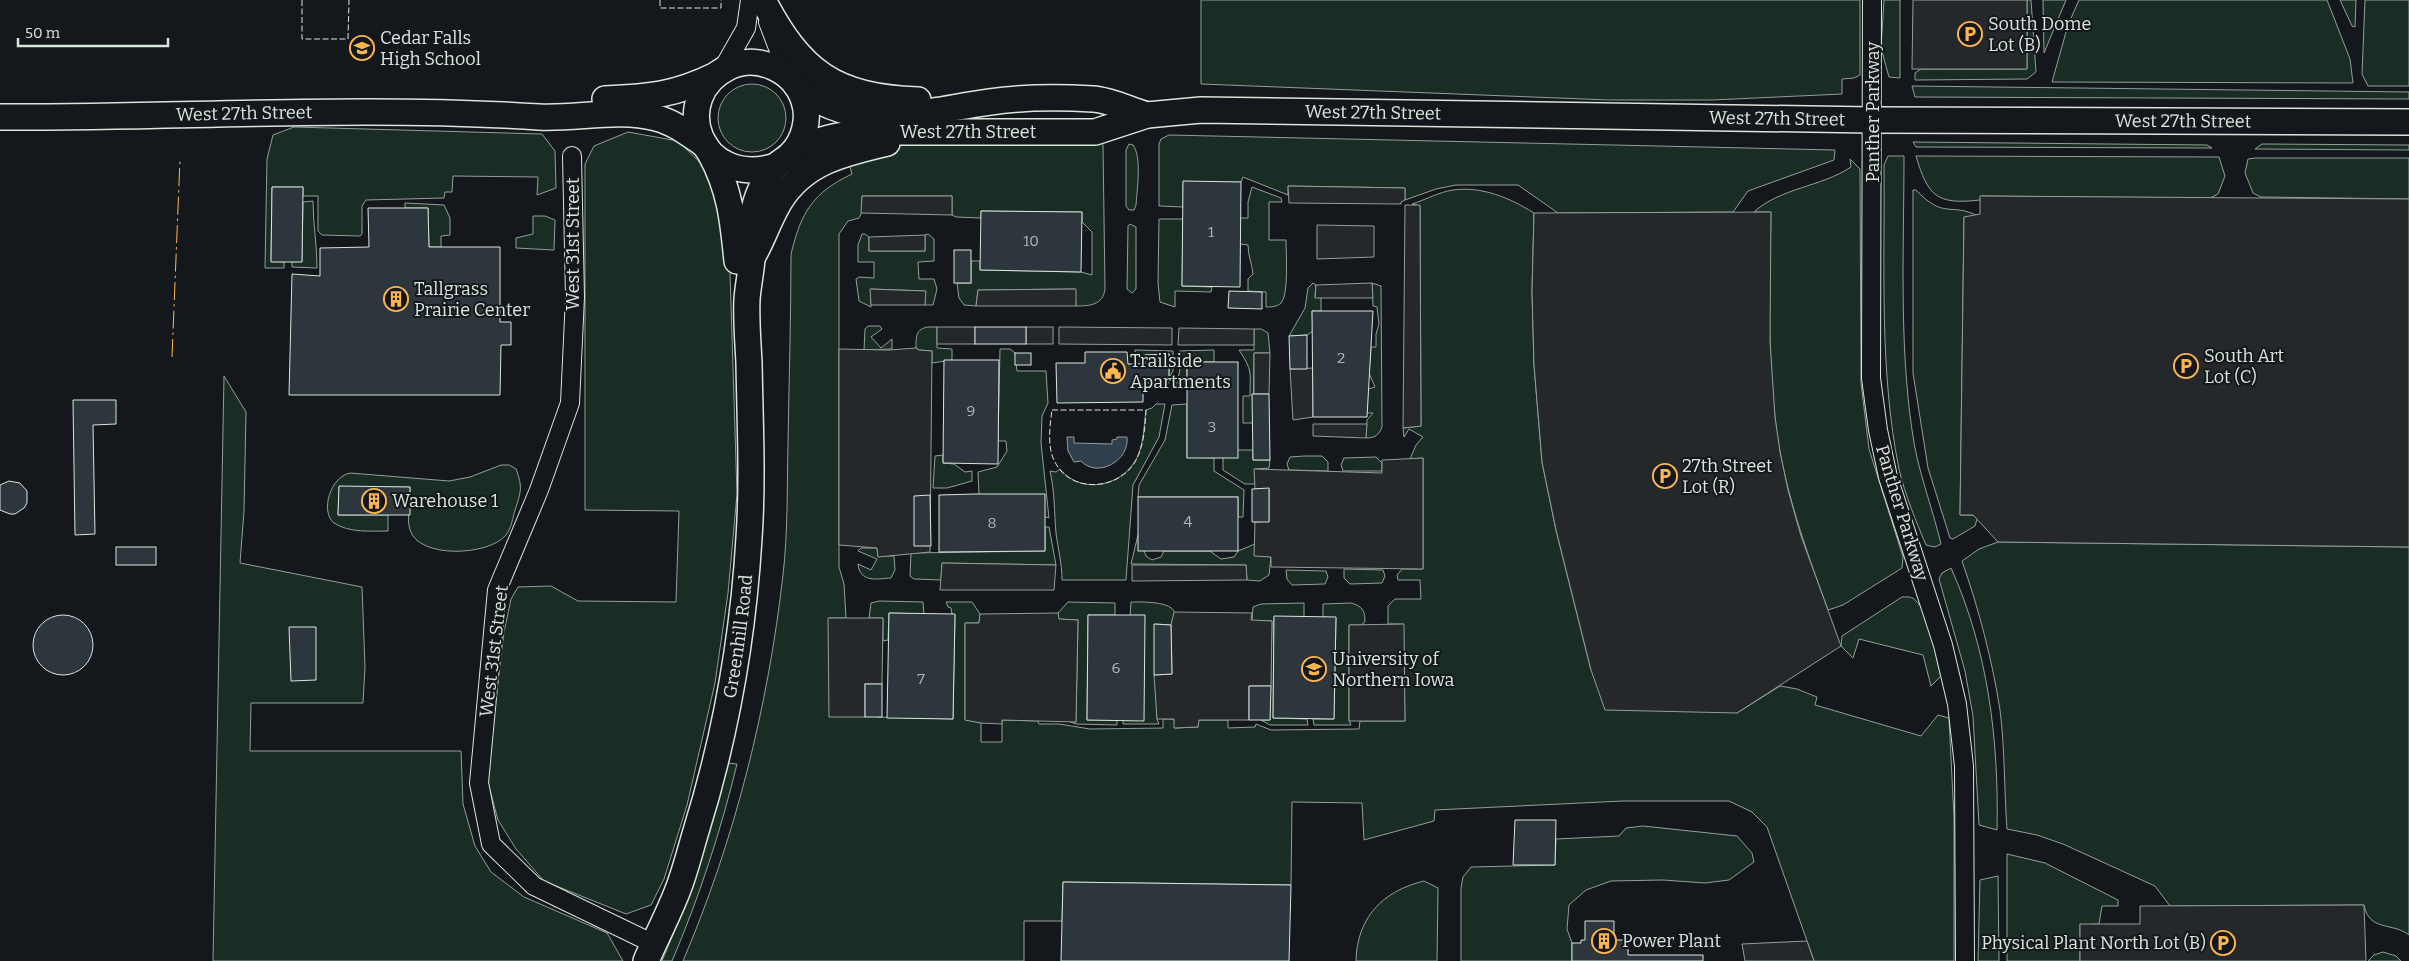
<svg xmlns="http://www.w3.org/2000/svg" width="2409" height="961" font-family="Bitter,serif">
<rect width="100%" height="100%" fill="#14181c"/>
<g fill="#1a2d24" stroke="#939e99">
<polygon points="1201,0 1860,0 1860,75 1854,78 1842,79 1842,94 1712,100 1609,100 1201,84"/>
<polygon points="1884,0 1900,0 1900,78 1889,77 1881,48"/>
<polygon points="2027,0 2031,0 2036,72 2027,79 1915,80 1915,73 1921,69 2027,69"/>
<polygon points="2043,0 2066,0 2044,53"/>
<polygon points="2079,0 2327,0 2350,59 2353,83 2052,82 2068,25"/>
<polygon points="2340,0 2356,0 2355,27 2352,26"/>
<polygon points="2365,0 2409,0 2409,86 2368,86 2362,74"/>
<circle cx="752" cy="118" r="34"/>
<polygon points="1912,86 2409,92 2409,99 1915,97"/>
<polygon points="294,127 542,134 555,151 556,188 537,195 538,177 453,176 452,192 445,192 444,198 366,200 362,206 362,234 360,236 322,235 318,231 318,196 303,196 303,187 272,187 271,261 284,262 284,268 265,268 267,159 273,135"/>
<polygon points="628,132 678,141 718,180 730,273 737,494 728,593 715,683 687,805 664,879 651,905 626,914 544,881 516,849 498,820 486,775 504,632 511,599 518,587 551,586 578,601 676,602 679,511 585,510 585,164 594,146"/>
<polygon points="1169,135 1835,150 1834,160 1748,191 1733,212 1558,213 1518,185 1456,185 1436,189 1405,200 1405,188 1288,186 1288,195 1243,177 1241,182 1183,183 1183,207 1159,206 1159,144 1161,139"/>
<path d="M1100 138 1103 145 1105 289C1103 305 1090 306 1076 306L1075 289 978 290 976 306 964 305 959 298 957 283H971V261H980V270L1081 272 1092 275V232L1082 222V212L981 211V218L956 217 952 215V196H862V212L859 218 848 221 839 234V567L844 584 846 618H829L877 717 953 719 955 615 952 614 951 608 948 607 946 602H972L980 614 979 623H965V719L981 723V742H1002V720L1038 721 1039 724H1059L1090 729 1163 728V719H1174L1175 728 1198 727V720H1228V728L1255 727 1256 724 1271 730 1359 729 1360 721H1405L1403 624H1388V606L1395 599H1421L1420 580H1398L1397 575 1402 569H1423V458L1410 459 1416 445 1423 437 1409 429 1404 437 1403 428 1421 426 1420 206 1412 204C1425 200 1439 192 1453 190 1482 186 1510 198 1534 213L1532 292 1534 365 1542 462 1556 530 1591 670 1737 713 1780 686 1797 689 1817 697 1815 705 1921 736 1938 715 1949 718 1954 818V961H1814L1767 827 1752 812 1729 801H1623L1435 810 1434 821 1364 840 1362 803 1292 802 1291 885 1063 882 1062 921H1024V961H683C735 839 768 707 783 575 788 532 787 487 788 443 789 380 791 317 791 254 801 213 812 193 852 174L848 160 820 146Z"/>
<polygon points="1913,142 2207,145 2212,148 1916,147"/>
<path d="M1129 144 1133 145C1142 157 1137 190 1136 205L1134 210H1129L1126 206V150Z"/>
<polygon points="2262,144 2409,145 2409,150 2255,149"/>
<path d="M1888 156H1904C1904 246 1899 341 1912 430 1917 469 1932 506 1941 544L1935 547 1926 545C1916 521 1905 495 1899 469 1879 370 1885 266 1884 165Z"/>
<path d="M1916 156 2219 157 2225 176 2218 194 2210 198 1981 196 1980 200C1936 205 1928 196 1916 156Z"/>
<polygon points="2255,158 2409,158 2409,199 2261,197 2253,193 2245,173 2248,159"/>
<path d="M1850 159 1860 169 1861 383 1869 449 1903 557 1902 568 1843 605 1828 610C1805 547 1782 484 1775 417 1767 349 1770 280 1771 212H1754C1780 188 1821 187 1851 167Z"/>
<path d="M1252 187 1281 198 1282 202H1269V240H1286C1286 254 1289 294 1281 303 1277 307 1271 307 1266 307V292L1248 291V279L1253 274C1252 263 1248 256 1248 245L1240 244V218H1248V202Z"/>
<path d="M1913 190H1916C1944 220 1951 202 1978 216L1964 217 1960 515H1973L1977 519 1975 526 1953 539 1950 538 1928 468 1913 373Z"/>
<path d="M313 201C313 225 317 244 317 268L292 267V262L302 261 303 202Z"/>
<polygon points="405,203 444,205 450,218 450,235 441,236 441,247 429,247 428,208 405,208"/>
<polygon points="533,216 545,216 555,220 554,250 516,248 516,238 533,234"/>
<polygon points="1159,219 1183,219 1182,286 1212,287 1211,292 1175,291 1175,307 1160,302 1158,283"/>
<polygon points="1130,224 1136,227 1136,289 1132,293 1127,289 1128,226"/>
<polygon points="862,234 865,234 869,237 869,251 925,251 925,235 928,234 934,239 934,261 918,262 919,279 934,279 937,289 933,305 925,305 925,291 871,289 871,307 859,301 856,279 859,277 874,278 874,262 858,262 858,245"/>
<polygon points="1313,283 1316,285 1315,297 1321,298 1321,311 1312,311 1313,331 1307,335 1289,336 1305,308 1308,288"/>
<path d="M1372 283 1381 286 1382 427C1379 435 1375 438 1366 438L1367 420 1373 413H1367L1368 389 1375 387 1369 373 1371 347H1376V334L1379 324 1377 307 1373 306Z"/>
<polygon points="868,326 880,326 882,329 871,337 881,348 892,339 892,349 864,350 865,329"/>
<path d="M928 327H937V348L952 349V360L932 363V351L919 350 916 348C916 336 916 329 928 327Z"/>
<path d="M1254 329H1261L1268 333 1270 353H1254L1253 423H1243V396H1250C1250 373 1253 371 1239 350H1254Z"/>
<polygon points="1000,349 1010,349 1015,353 1017,371 1046,371 1048,403 1042,416 1041,443 1049,518 979,494 978,472 997,467 1007,451 1006,441 998,441"/>
<polygon points="1135,350 1173,351 1173,371 1169,378 1169,354 1145,355 1145,364 1135,364"/>
<polygon points="1214,350 1214,362 1187,362 1187,388 1176,388 1180,369 1179,351"/>
<polygon points="224,376 246,412 244,511 240,563 362,587 365,667 363,703 251,703 250,751 461,751 463,804 475,846 491,872 524,897 607,933 623,961 213,961"/>
<path d="M1156 404H1165L1159 437 1133 485 1126 580H1062C1062 563 1058 549 1056 533 1054 512 1055 492 1050 471L1056 472 1060 469C1083 497 1127 485 1139 453 1144 439 1144 424 1146 410L1152 408Z"/>
<polygon points="1187,404 1187,457 1214,458 1214,471 1244,490 1243,517 1238,517 1238,497 1138,497 1139,485 1165,440 1172,405"/>
<polygon points="1238,450 1253,450 1253,460 1270,460 1269,468 1255,469 1255,484 1245,484 1223,470 1223,458"/>
<polygon points="943,455 943,463 954,464 965,472 972,471 972,481 947,488 933,488 935,456"/>
<polygon points="1304,456 1322,456 1328,462 1328,471 1289,470 1287,464 1290,457"/>
<polygon points="1376,457 1382,463 1382,471 1343,471 1341,465 1344,458"/>
<path d="M501 465H509L516 469C523 487 521 492 515 510 513 517 511 529 506 535 489 556 419 559 410 530 406 518 411 500 410 487H339L338 515H388V531C371 531 349 533 334 523 320 512 330 477 350 473L449 481 470 477Z"/>
<polygon points="1045,527 1049,527 1056,565 942,563 941,580 914,579 910,576 911,553 1045,551"/>
<polygon points="1138,535 1146,556 1152,560 1161,557 1164,551 1210,551 1221,559 1234,557 1238,551 1255,544 1255,555 1271,557 1269,575 1260,581 1247,580 1246,565 1131,564"/>
<path d="M1998 542 2409 547V935C2393 922 2369 932 2364 905L2170 906 2155 886 2063 844 2037 835 2007 829C2004 789 2005 749 2000 710 1992 659 1979 610 1962 561L1979 549Z"/>
<path d="M861 548H877L878 556H894L895 570 891 578C877 579 860 583 858 564L871 570 877 559 858 551Z"/>
<path d="M1951 568C1988 650 1999 740 1997 830L1979 825 1973 716 1965 671 1939 579 1942 573Z"/>
<polygon points="1344,569 1383,570 1385,576 1382,583 1350,584 1344,578"/>
<polygon points="1286,570 1326,571 1328,577 1325,584 1292,585 1287,579"/>
<path d="M1902 597C1908 597 1912 596 1916 601 1929 612 1936 659 1941 676L1931 686 1923 655 1859 639 1853 658 1841 646 1842 636Z"/>
<polygon points="879,601 923,602 924,614 889,613 888,640 883,641 883,618 869,618 871,603"/>
<polygon points="1068,602 1115,603 1115,615 1088,615 1087,720 1117,720 1117,725 1076,724 1068,721 1076,722 1078,620 1058,619 1058,613"/>
<path d="M1131 602C1142 602 1189 600 1171 625L1155 624 1157 719 1159 724H1123Z"/>
<polygon points="1304,603 1304,617 1274,617 1273,718 1307,719 1308,725 1270,725 1261,720 1270,720 1272,621 1252,621 1253,607 1261,604"/>
<path d="M1351 603C1362 606 1365 610 1365 622L1361 625H1349V720L1351 725H1314L1313 719H1334L1336 618 1323 617V604Z"/>
<path d="M728 763 737 764C721 830 699 898 672 961H662L692 889Z"/>
<polygon points="1643,826 1737,836 1752,853 1754,862 1729,880 1705,883 1663,880 1611,881 1586,890 1569,905 1567,929 1572,943 1572,961 1461,961 1461,888 1463,877 1471,867 1555,865 1556,839 1619,836 1626,828"/>
<polygon points="2007,854 2045,863 2118,900 2118,906 2102,906 2099,924 2080,925 2080,961 2007,961"/>
<polygon points="1998,876 1999,961 1978,961 1980,880"/>
<path d="M1424 881 1438 888 1437 961H1356C1357 917 1383 891 1424 881Z"/>
<polygon points="2383,952 2396,956 2401,961 2368,961 2374,955"/>
</g>
<g fill="#24282b" stroke="#939e99">
<polygon points="1913,0 2027,0 2027,69 1912,69"/>
<polygon points="1288,186 1405,188 1405,200 1401,202 1401,204 1289,203"/>
<polygon points="862,196 952,196 952,215 861,213"/>
<polygon points="1980,196 2409,199 2409,547 1998,542 1973,515 1960,515 1964,217 1980,214"/>
<polygon points="1405,205 1420,205 1421,426 1403,428"/>
<polygon points="1771,212 1770,341 1775,417 1780,452 1788,490 1801,536 1841,646 1737,713 1605,710 1591,670 1556,530 1542,462 1534,365 1532,292 1534,213"/>
<polygon points="1317,225 1374,226 1374,257 1317,259"/>
<polygon points="925,235 925,251 869,251 869,237"/>
<polygon points="1372,283 1373,298 1315,298 1316,285"/>
<polygon points="870,289 926,291 925,305 871,305"/>
<polygon points="1076,289 1076,306 976,306 978,290"/>
<rect x="937" y="327" width="38" height="17"/>
<rect x="1026" y="327" width="27" height="17"/>
<polygon points="1059,327 1172,328 1172,345 1059,344"/>
<polygon points="1179,328 1254,329 1254,345 1178,345"/>
<polygon points="916,348 919,350 932,351 930,552 878,557 877,548 839,545 839,349 889,350"/>
<polygon points="1254,353 1270,353 1269,394 1254,394"/>
<polygon points="1313,368 1313,417 1293,420 1290,369"/>
<polygon points="1313,424 1367,424 1366,438 1313,436"/>
<polygon points="1423,458 1423,569 1271,567 1271,557 1254,556 1255,522 1269,521 1269,489 1255,489 1254,469 1382,473 1382,460"/>
<polygon points="942,563 1056,565 1054,590 940,590"/>
<polygon points="1132,565 1246,565 1247,580 1132,581"/>
<polygon points="1174,612 1252,613 1251,620 1272,621 1271,686 1249,686 1249,720 1199,720 1198,727 1174,728 1174,719 1157,719 1154,675 1172,674 1171,625"/>
<polygon points="1058,613 1059,619 1078,620 1076,722 1002,720 1002,724 981,723 965,720 965,623 979,623 980,614"/>
<polygon points="828,618 883,618 882,684 865,684 865,717 829,717"/>
<polygon points="1404,624 1405,721 1349,721 1349,625"/>
<polygon points="2364,905 2366,961 2080,961 2080,924 2140,924 2140,906"/>
<polygon points="1807,941 1814,961 1745,961 1742,944"/>
</g>
<path fill="#2f3f4d" stroke="#939e99" d="M1067 437H1074V443L1112 444V440L1117 439V437H1127C1130 460 1098 479 1081 461L1074 462 1068 451Z"/>
<g fill="#2c363c" stroke="#d8e6dc">
<polygon points="1183,181 1241,182 1240,287 1182,286"/>
<polygon points="272,187 303,187 302,262 271,262"/>
<polygon points="368,208 428,208 429,247 500,247 500,322 511,322 511,345 501,345 500,395 289,395 292,274 320,276 320,248 369,247"/>
<polygon points="981,211 1082,212 1081,272 980,270"/>
<rect x="954" y="250" width="17" height="33"/>
<polygon points="1229,291 1262,292 1262,309 1228,308"/>
<polygon points="1312,311 1373,311 1367,417 1313,417"/>
<rect x="975" y="327" width="51" height="17"/>
<polygon points="1307,335 1307,369 1290,369 1289,336"/>
<polygon points="1085,352 1127,352 1128,364 1145,364 1145,355 1169,354 1169,383 1143,383 1143,402 1057,403 1056,363 1085,363"/>
<rect x="1015" y="353" width="16" height="12"/>
<polygon points="944,360 999,360 998,464 943,463"/>
<rect x="1187" y="362" width="51" height="96"/>
<polygon points="1252,394 1269,394 1270,460 1253,460"/>
<polygon points="73,400 116,400 116,424 93,425 95,534 75,535"/>
<polygon points="9,481 20,483 27,491 27,503 24,508 15,514 10,514 0,510 0,485"/>
<polygon points="339,486 410,487 410,515 338,515"/>
<polygon points="1269,488 1269,522 1252,522 1252,489"/>
<polygon points="975,494 1045,494 1045,551 939,552 939,495"/>
<polygon points="930,495 931,546 914,546 914,496"/>
<rect x="1138" y="497" width="100" height="54"/>
<rect x="116" y="547" width="40" height="18"/>
<polygon points="889,613 955,614 953,719 887,718"/>
<circle cx="63" cy="645" r="30"/>
<polygon points="1088,615 1145,615 1144,721 1087,720"/>
<polygon points="1274,616 1336,617 1334,719 1273,718"/>
<polygon points="1154,624 1171,625 1172,674 1154,675"/>
<polygon points="289,627 316,627 316,680 291,681"/>
<rect x="865" y="684" width="17" height="33"/>
<polygon points="1249,686 1271,686 1270,720 1249,720"/>
<polygon points="1515,820 1556,820 1555,865 1513,865"/>
<polygon points="1063,882 1291,885 1289,961 1061,961"/>
<polygon points="1585,921 1614,921 1614,940 1628,940 1628,955 1703,955 1703,961 1572,961 1572,943 1581,943 1581,940 1585,940"/>
</g>
<g fill="none" stroke-linecap="round" stroke-linejoin="round">
<defs>
<g id="street">
<polyline points="1872,0 1871,378 1878,430 1888,477 1943,645 1957,704 1964,766 1965,961"/>
<polyline points="768,22 789,77"/>
<polyline points="721,72 746,28 750,0"/>
<polyline points="572,156 575,297 570,403 539,490 497,590 479,783 491,844 534,886 654,944"/>
</g>
<g id="secondary">
<path d="M763 0C801 73 835 97 918 100"/>
<path d="M796 85C854 135 922 111 990 102 1023 97 1059 97 1093 99 1110 100 1130 110 1147 115"/>
<path d="M605 99C650 97 675 95 716 75"/>
<path id="s1" d="M0 117C180 118 360 105 539 117 577 119 619 108 656 118 674 122 690 135 705 145"/>
<path d="M710 153C730 189 733 220 737 261"/>
<path id="s2" d="M792 154C815 138 841 135 868 132H1095L1147 115 1201 110 1872 120 2409 122"/>
<path d="M753 256C763 239 769 219 780 201 804 162 844 153 887 143"/>
<path id="s3" d="M646 961C656 938 668 915 677 892 685 872 690 851 696 831 726 735 743 638 749 538 753 480 750 422 749 363 748 342 746 321 747 299 748 286 751 272 752 259 752 249 751 239 751 230 752 207 761 182 776 166 780 162 786 159 790 155 804 142 810 119 804 101 795 71 758 53 729 67 668 96 698 190 776 166"/>
</g>
</defs>
<use href="#street" stroke="#d8e6dc" stroke-width="20"/>
<use href="#secondary" stroke="#d8e6dc" stroke-width="28"/>
<use href="#street" stroke="#14181c" stroke-width="18"/>
<use href="#secondary" stroke="#14181c" stroke-width="25"/>
<g stroke="#d8e6dc" stroke-width="1" stroke-dasharray="6 2.5" stroke-linecap="butt">
<polyline points="302,0 302,39 348,39 349,0"/>
<polyline points="660,0 660,8 721,8 721,0"/>
<path d="M1052 410H1146C1145 428 1144 446 1135 462 1117 492 1068 493 1054 460 1047 446 1050 425 1052 410Z"/>
</g>
<polyline stroke="#ffb74d" stroke-width="1" stroke-dasharray="18 4 2.5 4" stroke-linecap="butt" points="172,357 180,159"/>
</g>
<defs>
<symbol id="parking-ring" viewBox="-11 -11 22 22"><circle r="9.5" fill="#14181c" stroke="#ffb74d" stroke-width="1.5"/><path d="M-3.5-5.5H1a3.5 3.5 0 0 1 0 7H-1V5.5H-3.5ZM-1-3.4V-.6H.8a1.4 1.4 0 0 0 0-2.8Z" fill="#ffb74d"/></symbol>
<symbol id="school-ring" viewBox="-11 -11 22 22"><circle r="9.5" fill="#14181c" stroke="#ffb74d" stroke-width="1.5"/><path d="M0-5L7-2L0 1L-7-2ZM-4 1L0 2.5L4 1V4Q0 6-4 4Z" fill="#ffb74d"/></symbol>
<symbol id="building-ring" viewBox="-11 -11 22 22"><circle r="9.5" fill="#14181c" stroke="#ffb74d" stroke-width="1.5"/><path d="M-4-6H4V6H1V3H-1V6H-4ZM-2.5-4.3h1.7v1.8h-1.7ZM.8-4.3h1.7v1.8H.8ZM-2.5-1h1.7V.8h-1.7ZM.8-1h1.7V.8H.8Z" fill="#ffb74d"/></symbol>
<symbol id="civic-ring" viewBox="-11 -11 22 22"><circle r="9.5" fill="#14181c" stroke="#ffb74d" stroke-width="1.5"/><path d="M-.6-6.5H3V-4.5H.6V-3L4-1V1h2V6H-6V1h2V-1L-.6-3ZM-1.2 2.5V6h2.4V2.5Z" fill="#ffb74d"/></symbol>
<symbol id="university-ring" viewBox="-11 -11 22 22"><circle r="9.5" fill="#14181c" stroke="#ffb74d" stroke-width="1.5"/><path d="M0-5L7-2L0 1L-7-2ZM-4 1L0 2.5L4 1V4Q0 6-4 4Z" fill="#ffb74d"/></symbol>
</defs>
<g fill-rule="evenodd">
<use href="#parking-ring" x="1956" y="20" width="28" height="28"/>
<use href="#school-ring" x="348" y="34" width="28" height="28"/>
<use href="#building-ring" x="382" y="285" width="28" height="28"/>
<use href="#parking-ring" x="2172" y="352" width="28" height="28"/>
<use href="#civic-ring" x="1099" y="357" width="28" height="28"/>
<use href="#parking-ring" x="1651" y="462" width="28" height="28"/>
<use href="#building-ring" x="360" y="487" width="28" height="28"/>
<use href="#university-ring" x="1300" y="655" width="28" height="28"/>
<use href="#building-ring" x="1590" y="927" width="28" height="28"/>
<use href="#parking-ring" x="2209" y="929" width="28" height="28"/>
</g>
<g text-anchor="middle" dominant-baseline="central" stroke-width="4" stroke-linejoin="round" paint-order="stroke">
<g font-size="15" fill="#adbab4">
<text x="1211" y="232">1</text>
<text x="1031" y="241">10</text>
<text x="1341" y="358">2</text>
<text x="971" y="411">9</text>
<text x="1212" y="427">3</text>
<text x="1188" y="522">4</text>
<text x="992" y="523">8</text>
<text x="1116" y="668">6</text>
<text x="921" y="679">7</text>
</g>
<g font-size="18" fill="#d8e6dc" stroke="#14181c" text-anchor="start">
<text x="1988" y="24">South Dome<tspan x="1988" dy="21">Lot (B)</tspan></text>
<text x="380" y="38">Cedar Falls<tspan x="380" dy="21">High School</tspan></text>
<text x="414" y="289">Tallgrass<tspan x="414" dy="21">Prairie Center</tspan></text>
<text x="2204" y="356">South Art<tspan x="2204" dy="21">Lot (C)</tspan></text>
<text x="1130" y="361">Trailside<tspan x="1130" dy="21">Apartments</tspan></text>
<text x="1682" y="466">27th Street<tspan x="1682" dy="21">Lot (R)</tspan></text>
<text x="392" y="501">Warehouse 1</text>
<text x="1332" y="659">University of<tspan x="1332" dy="21">Northern Iowa</tspan></text>
<text x="1622" y="941">Power Plant</text>
<text x="2206" y="943" text-anchor="end">Physical Plant North Lot (B)</text>
</g>
<g font-size="18" fill="#d8e6dc" stroke="#14181c">
<text transform="translate(1873 112) rotate(-90)">Panther Parkway</text>
<text stroke="none"><textPath href="#s1" startOffset="244">West 27th Street</textPath></text>
<text stroke="none"><textPath href="#s2" startOffset="588">West 27th Street</textPath></text>
<text stroke="none"><textPath href="#s2" startOffset="992">West 27th Street</textPath></text>
<text stroke="none"><textPath href="#s2" startOffset="1398">West 27th Street</textPath></text>
<text stroke="none"><textPath href="#s2" startOffset="180">West 27th Street</textPath></text>
<text transform="translate(573 244) rotate(-90)">West 31st Street</text>
<text transform="translate(1902 513) rotate(73)">Panther Parkway</text>
<text stroke="none"><textPath href="#s3" startOffset="339">Greenhill Road</textPath></text>
<text transform="translate(494 651) rotate(-83)">West 31st Street</text>
</g>
</g>
<path d="M18 38v8h150v-8" fill="none" stroke="#d8e6dc" stroke-width="2.5"/>
<text x="25" y="38" font-size="15" fill="#d8e6dc" stroke="#14181c" stroke-width="4" paint-order="stroke">50 m</text>
</svg>
